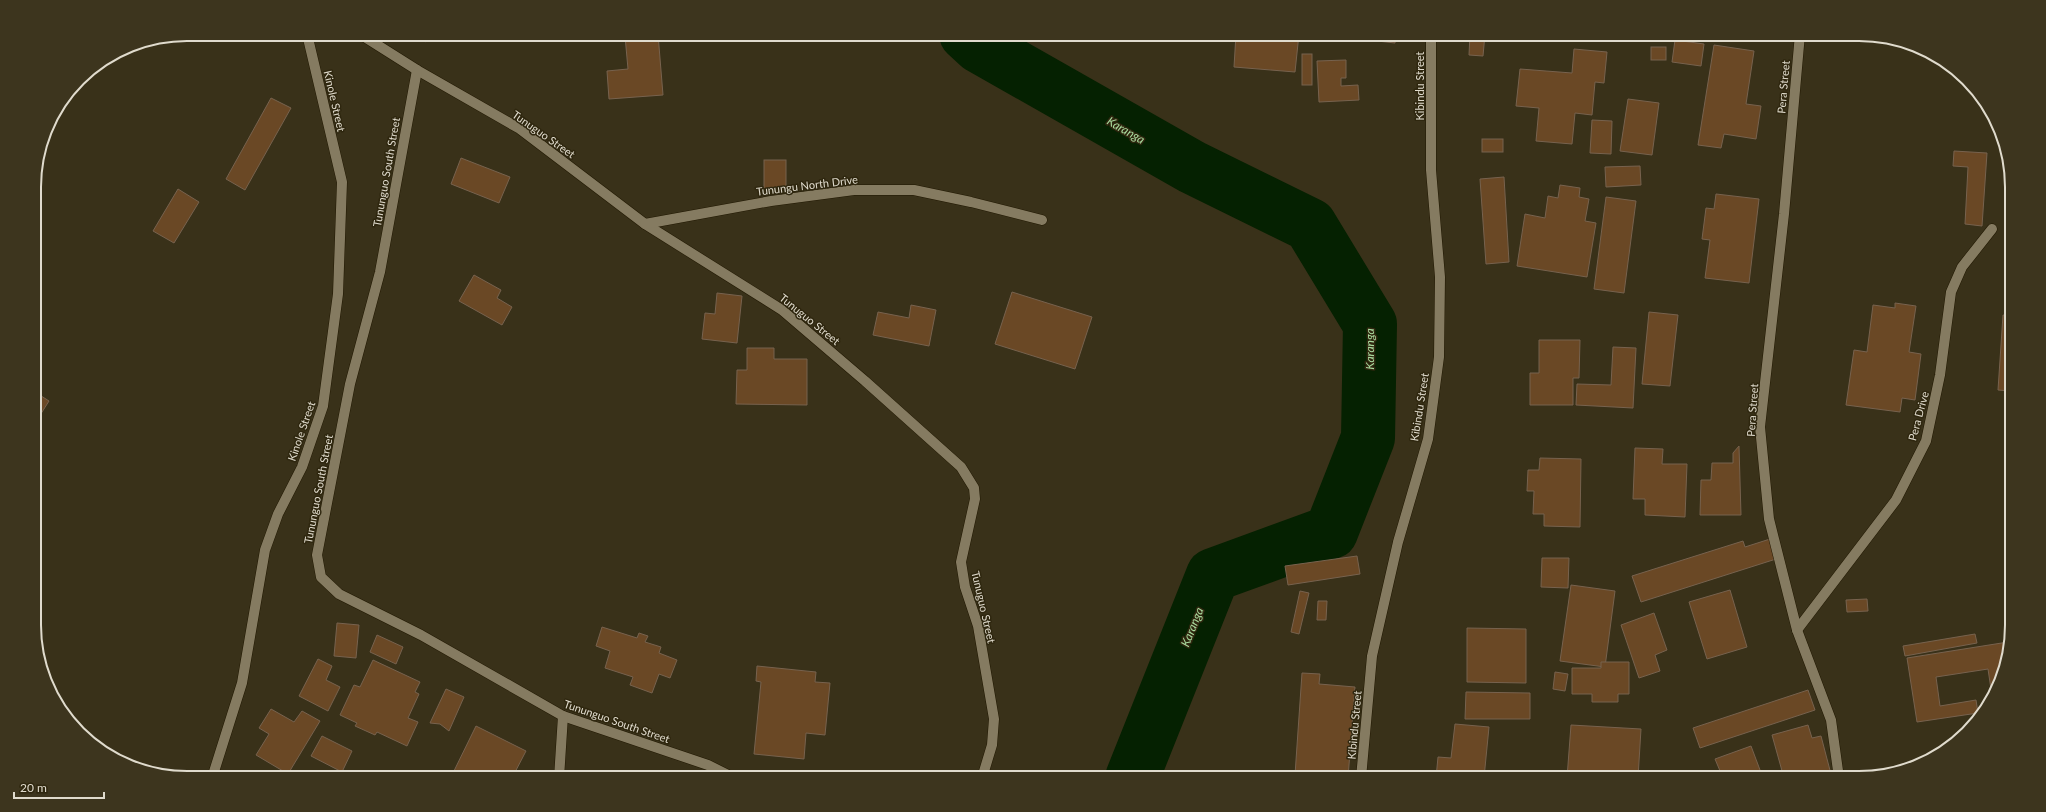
<svg xmlns="http://www.w3.org/2000/svg" width="2046" height="812" font-family="Lato,sans-serif">
<rect width="100%" height="100%" fill="#393119"/>
<g fill="none" stroke-linecap="round" stroke-linejoin="round">
<polyline stroke="#052101" stroke-width="54" points="966,34 979,46 1192,167 1310,225 1370,324 1368,438 1331,532 1213,575 1132,778"/>
</g>
<g fill="#6a4825" stroke="#77624e">
<polygon points="241,34 271,34 272,35 241,38"/>
<polygon points="416,34 432,34 426,42"/>
<polygon points="658,34 663,95 609,99 607,71 628,69 625,36"/>
<polygon points="1236,34 1299,34 1295,72 1234,67"/>
<polygon points="1342,34 1396,34 1395,43 1342,37"/>
<polygon points="1470,34 1485,34 1483,56 1469,55"/>
<polygon points="1675,40 1704,44 1701,66 1672,62"/>
<polygon points="1714,45 1754,51 1746,104 1761,106 1756,139 1724,134 1721,148 1698,145"/>
<rect x="1651" y="47" width="15" height="13"/>
<polygon points="1574,49 1607,52 1604,83 1595,82 1592,115 1575,113 1572,144 1536,141 1539,108 1516,106 1520,69 1572,73"/>
<rect x="1302" y="54" width="10" height="31"/>
<polygon points="1346,60 1346,78 1341,78 1341,86 1358,85 1359,100 1319,102 1317,61"/>
<polygon points="271,98 291,108 245,190 226,179"/>
<polygon points="1628,99 1659,103 1652,155 1620,151"/>
<polygon points="1592,120 1612,121 1611,154 1590,153"/>
<rect x="1482" y="139" width="21" height="13"/>
<polygon points="2006,148 2009,161 2005,161"/>
<polygon points="1954,151 1987,153 1982,226 1965,224 1968,167 1953,166"/>
<polygon points="461,158 510,177 499,203 451,184"/>
<rect x="764" y="160" width="22" height="31"/>
<polygon points="1640,166 1641,185 1606,187 1605,167"/>
<polygon points="2010,168 2011,168 2011,208 2005,207"/>
<polygon points="1504,177 1509,262 1486,264 1480,179"/>
<polygon points="1560,185 1580,188 1579,197 1589,199 1585,221 1596,223 1587,277 1517,266 1525,214 1545,218 1548,196 1558,198"/>
<polygon points="178,189 199,202 174,243 153,231"/>
<polygon points="1716,194 1759,199 1749,283 1705,278 1710,240 1702,239 1706,208 1714,209"/>
<polygon points="1606,197 1636,201 1624,293 1594,289"/>
<polygon points="474,275 501,290 497,298 512,307 502,325 459,301"/>
<polygon points="1012,292 1092,317 1075,369 995,344"/>
<polygon points="717,293 742,296 737,343 702,339 705,313 715,314"/>
<polygon points="1895,303 1916,306 1909,352 1921,354 1915,400 1902,398 1900,412 1846,405 1854,350 1867,352 1873,305 1895,308"/>
<polygon points="911,305 936,310 929,346 873,335 878,312 909,318"/>
<polygon points="1649,312 1678,315 1670,386 1642,384"/>
<polygon points="2003,315 2011,316 2011,391 1998,390"/>
<polygon points="1539,340 1580,340 1579,378 1573,378 1573,405 1530,405 1530,373 1539,373"/>
<polygon points="1613,347 1636,348 1633,408 1576,405 1577,384 1611,385"/>
<polygon points="747,348 774,348 774,359 807,359 807,405 736,404 737,370 747,370"/>
<polygon points="35,392 49,401 37,420 36,419"/>
<polygon points="1739,446 1741,515 1700,515 1701,480 1711,480 1712,463 1733,463 1733,453"/>
<polygon points="1635,448 1663,449 1662,464 1687,464 1685,517 1645,515 1645,499 1633,499"/>
<polygon points="1540,458 1581,459 1580,527 1544,526 1544,514 1533,514 1534,491 1527,491 1528,470 1539,470"/>
<polygon points="1770,539 1776,559 1641,602 1632,576 1743,541 1745,547"/>
<polygon points="1357,556 1360,574 1288,585 1285,566"/>
<polygon points="1542,558 1569,558 1568,588 1541,587"/>
<polygon points="1571,585 1615,591 1605,667 1560,661"/>
<polygon points="1730,590 1747,647 1707,659 1689,602"/>
<polygon points="1300,591 1309,593 1299,634 1291,632"/>
<polygon points="1867,599 1868,611 1847,612 1846,600"/>
<polygon points="1318,601 1327,601 1326,620 1317,620"/>
<polygon points="1654,613 1667,650 1655,655 1660,671 1639,678 1621,625"/>
<polygon points="337,623 359,625 356,658 334,656"/>
<polygon points="602,627 637,638 639,633 648,636 645,642 661,647 659,653 677,660 670,678 659,674 652,693 630,685 633,677 605,668 610,651 596,646"/>
<polygon points="1467,628 1526,629 1526,683 1467,682"/>
<polygon points="1975,634 1977,643 1905,656 1903,646"/>
<polygon points="377,635 403,647 396,664 370,652"/>
<polygon points="2008,642 2004,674 1992,696 1988,669 1936,677 1940,706 1976,700 1978,713 1917,722 1907,658"/>
<polygon points="318,659 332,666 326,680 340,687 328,711 299,696"/>
<polygon points="373,660 420,682 415,692 419,694 408,718 418,722 407,746 377,732 375,735 355,726 357,723 340,715 354,685 360,687"/>
<polygon points="1601,662 1629,662 1629,694 1618,694 1618,702 1592,702 1592,694 1572,694 1572,668 1601,668"/>
<polygon points="757,666 816,672 815,682 830,683 825,735 806,733 804,759 754,754 761,682 756,681"/>
<polygon points="1555,672 1568,674 1565,691 1553,689"/>
<polygon points="1302,673 1320,674 1319,684 1355,687 1348,778 1295,775"/>
<polygon points="446,689 464,697 449,731 440,724 430,723"/>
<polygon points="1808,690 1815,710 1700,748 1693,728"/>
<polygon points="1466,692 1530,693 1530,719 1465,719"/>
<polygon points="271,709 294,722 302,711 320,721 288,774 256,755 269,734 259,728"/>
<polygon points="1455,724 1489,727 1484,778 1436,778 1438,757 1451,758"/>
<polygon points="1571,725 1641,729 1638,778 1567,778"/>
<polygon points="1808,725 1812,738 1821,736 1832,778 1784,778 1772,735"/>
<polygon points="476,726 526,751 512,778 489,778 485,776 483,778 451,777"/>
<polygon points="322,736 352,751 342,772 311,756"/>
<polygon points="1751,746 1763,778 1723,778 1715,759"/>
</g>
<g fill="none" stroke-linecap="round" stroke-linejoin="round">
<defs>
<g id="minor">
<polyline points="360,34 417,70 520,129 645,224 782,310 865,381 961,467 974,488 975,499 961,562 965,587 978,626 994,719 992,745 982,778"/>
<polyline points="1800,34 1784,214 1760,427 1769,519 1797,630 1831,720 1839,778"/>
<polyline points="417,70 380,272 350,384 317,555 321,577 339,594 421,635 563,716 708,765 734,778"/>
<polyline points="645,224 771,201 854,190 914,190 971,202 1042,220"/>
<polyline points="1797,630 1896,500 1926,441 1940,375 1951,292 1962,267 1992,229"/>
<polyline points="212,778 242,683 265,550 278,514 302,467 323,406 338,294 342,182 307,34"/>
<polyline points="559,778 563,716"/>
<polyline points="1361,778 1372,656 1398,542 1428,439 1439,357 1440,277 1431,170 1431,34"/>
</g>
</defs>
<use href="#minor" stroke="#211802" stroke-width="11"/>
<use href="#minor" stroke="#857b61" stroke-width="10"/>
</g>
<g text-anchor="middle" dominant-baseline="central" stroke-width="3" stroke-linejoin="round" paint-order="stroke">
<g font-size="11" fill="#e0dbcd" stroke="#2f270f">
<text transform="translate(1419 86) rotate(-90)">Kibindu Street</text>
<text transform="translate(1783 87) rotate(-85)">Pera Street</text>
<text transform="translate(335 101) rotate(77)">Kinole Street</text>
<text transform="translate(544 134) rotate(35)">Tunuguo Street</text>
<text transform="translate(386 172) rotate(-80)">Tununguo South Street</text>
<text transform="translate(807 185) rotate(-7)">Tunungu North Drive</text>
<text transform="translate(810 319) rotate(39)">Tunuguo Street</text>
<text transform="translate(1419 407) rotate(-81)">Kibindu Street</text>
<text transform="translate(1752 410) rotate(-86)">Pera Street</text>
<text transform="translate(1918 416) rotate(-75)">Pera Drive</text>
<text transform="translate(301 431) rotate(-71)">Kinole Street</text>
<text transform="translate(318 489) rotate(-79)">Tununguo South Street</text>
<text transform="translate(984 607) rotate(77)">Tunuguo Street</text>
<text transform="translate(617 721) rotate(19)">Tununguo South Street</text>
<text transform="translate(1354 725) rotate(-85)">Kibindu Street</text>
</g>
<g font-size="12" font-style="italic" fill="#a9db9e" stroke="#2f270f">
<text transform="translate(1126 130) rotate(30)">Karanga</text>
<text transform="translate(1369 349) rotate(-90)">Karanga</text>
<text transform="translate(1192 627) rotate(-68)">Karanga</text>
</g>
</g>
<path d="M0 0H2046V812H0ZM187 41H1859A146 146 0 0 1 2005 187V625A146 146 0 0 1 1859 771H187A146 146 0 0 1 41 625V187A146 146 0 0 1 187 41Z" fill="#3d351e" fill-rule="evenodd"/>
<path fill="none" stroke="#e0dbcd" stroke-width="2" d="M187 41H1859A146 146 0 0 1 2005 187V625A146 146 0 0 1 1859 771H187A146 146 0 0 1 41 625V187A146 146 0 0 1 187 41Z"/>
<path d="M14 792v6h90v-6" fill="none" stroke="#e0dbcd" stroke-width="2"/>
<text x="20" y="792" font-size="12" fill="#e0dbcd" stroke="#2f270f" stroke-width="3" paint-order="stroke">20 m</text>
</svg>
